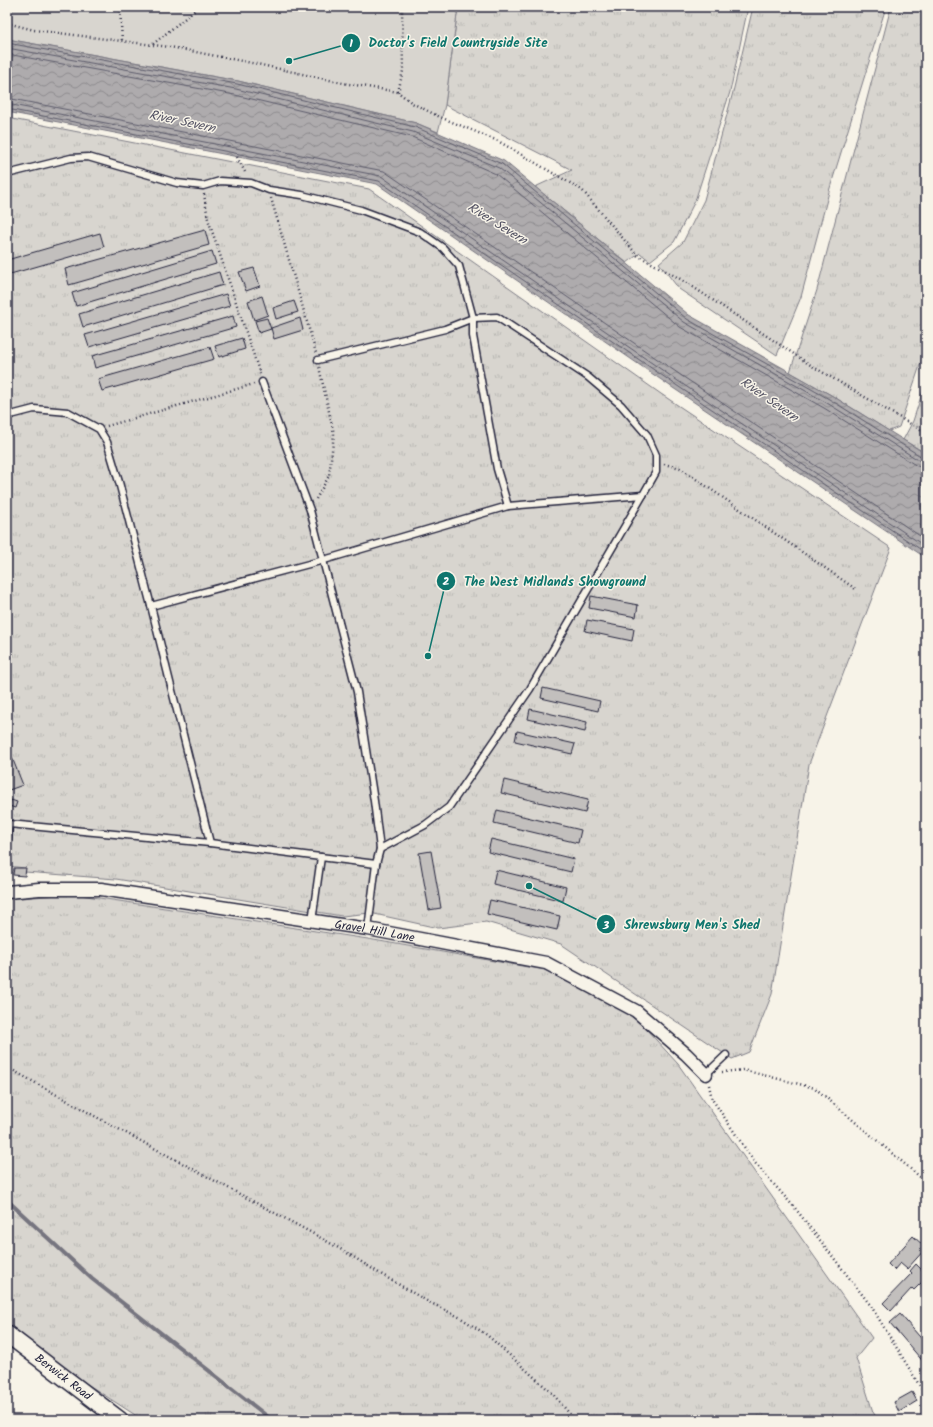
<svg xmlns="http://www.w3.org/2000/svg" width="933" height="1427" font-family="Kalam,sans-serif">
<defs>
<pattern id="grass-tufts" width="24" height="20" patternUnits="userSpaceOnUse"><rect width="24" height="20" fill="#d8d5cf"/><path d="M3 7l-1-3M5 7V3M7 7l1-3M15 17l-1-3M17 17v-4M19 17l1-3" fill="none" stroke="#b9b7b3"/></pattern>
<pattern id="water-waves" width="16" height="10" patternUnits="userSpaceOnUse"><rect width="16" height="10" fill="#aeabad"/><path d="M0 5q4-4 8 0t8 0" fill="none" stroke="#8d8b8e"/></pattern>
</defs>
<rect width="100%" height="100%" fill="#f7f3e8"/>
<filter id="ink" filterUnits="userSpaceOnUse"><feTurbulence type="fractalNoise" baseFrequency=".025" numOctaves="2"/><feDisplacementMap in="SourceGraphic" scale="8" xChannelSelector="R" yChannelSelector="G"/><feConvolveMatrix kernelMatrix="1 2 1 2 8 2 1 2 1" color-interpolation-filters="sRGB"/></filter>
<g filter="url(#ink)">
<g fill="url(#grass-tufts)" stroke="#7d7c85">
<polygon points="458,7 748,7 730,92 695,201 674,242 650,261 640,253 627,263 535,187 572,170 445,105"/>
<polygon points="753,7 886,7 830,188 801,297 777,355 679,289 659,263 683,242 704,200 733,92"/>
<polygon points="891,7 926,7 926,348 899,427 889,431 831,395 790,372 817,290"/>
<polygon points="7,118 369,189 661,394 891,548 809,764 772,994 749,1052 732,1059 561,944 486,922 438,928 370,913 342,916 116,879 25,872 25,868 7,866"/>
<polygon points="926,381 926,453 903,440 913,421"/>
<polygon points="73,894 368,939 545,970 636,1018 678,1064 872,1338 856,1358 873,1412 878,1420 143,1420 42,1355 7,1324 7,899"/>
</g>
<polygon fill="#d8d5cf" stroke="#7d7c85" points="7,7 458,7 445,105 438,132 416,123 238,81 7,39"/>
<polygon fill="url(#water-waves)" stroke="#76747f" points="7,39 238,81 416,123 504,161 689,315 831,395 926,454 926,558 673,388 377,184 7,112"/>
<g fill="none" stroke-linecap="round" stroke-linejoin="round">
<g stroke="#5a5969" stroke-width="1">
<polyline points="7,43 237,84 415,127 502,164 687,319 829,399 922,457 926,457"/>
<polyline points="7,48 236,89 413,132 499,168 684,322 827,403 920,461 926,462"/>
<polyline points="7,54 235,95 412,137 496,174 680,327 824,408 917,466 926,468"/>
<polyline points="7,98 384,171 682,376 926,540"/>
<polyline points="7,104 381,176 678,381 926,547"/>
<polyline points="7,109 379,181 676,385 926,553"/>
</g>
<polyline stroke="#76747f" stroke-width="4" points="7,1200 92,1279 272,1420"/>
</g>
<g fill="#c2bfbd" stroke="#22223b">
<polygon points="205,230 209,245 69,285 65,269"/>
<polygon points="100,233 104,247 7,275 7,260"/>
<polygon points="212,251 216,264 76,306 72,293"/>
<polygon points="254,268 260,286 246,291 239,272"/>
<polygon points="219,272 223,285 83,327 79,314"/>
<polygon points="226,294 230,306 89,347 85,335"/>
<polygon points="262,296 268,315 254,320 248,301"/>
<polygon points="294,301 298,312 276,319 273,308"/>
<polygon points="233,316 236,327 95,368 92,356"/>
<polygon points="267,318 271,329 259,333 255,321"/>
<polygon points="300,318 303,330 274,339 271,328"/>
<polygon points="242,338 245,349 219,357 215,346"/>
<polygon points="210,347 214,359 102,391 98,379"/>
<polygon points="591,596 638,605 636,617 589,608"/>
<polygon points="587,620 634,629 632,641 585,631"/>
<polygon points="543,688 600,701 598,711 541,698"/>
<polygon points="530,709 587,722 585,732 528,719"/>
<polygon points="517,731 575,744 572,754 515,741"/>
<polygon points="7,745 23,785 9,790 7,784"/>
<polygon points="504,780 588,800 585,813 501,793"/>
<polygon points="11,800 17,802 15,808 9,806"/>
<polygon points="497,810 581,830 578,843 494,823"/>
<polygon points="491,839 574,859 571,872 488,852"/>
<polygon points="431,851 441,908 429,910 419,853"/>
<polygon points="14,868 26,868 25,876 13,875"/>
<polygon points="496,870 566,887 563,901 493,884"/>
<polygon points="490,900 560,916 557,930 487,914"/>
<polygon points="913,1236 926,1248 907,1269 900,1263 894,1270 888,1264"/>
<polygon points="916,1264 924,1272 923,1273 926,1278 914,1290 912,1288 891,1311 883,1303 912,1273 910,1271"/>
<polygon points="900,1314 926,1344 926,1365 890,1323"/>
<polygon points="912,1392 917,1401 899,1412 894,1402"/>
</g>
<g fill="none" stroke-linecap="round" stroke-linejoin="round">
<defs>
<g id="service">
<polyline points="7,174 71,158 88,157 177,183 203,186 220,181 251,183 269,190 302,195 361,210 420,232 443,248 459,266 473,318 497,317 588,377 621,405 647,435 656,455 656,472 643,495"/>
<polyline points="318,360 445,329 473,318 473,336 497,469 508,506"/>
<polyline points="262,382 310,510 357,692 374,801 380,849 376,864 368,929"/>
<polyline points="7,416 34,409 68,412 99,429 107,442 119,482 151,606 324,560 508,506 643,495 530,689 449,807 425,825 380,849"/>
<polyline points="151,606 210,843"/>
<polyline points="7,822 9,824 210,843 376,864"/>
<polyline points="7,847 9,824"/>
<polyline points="312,921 321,857"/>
<polyline points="706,1074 726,1055"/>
</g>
<g id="minor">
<path id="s1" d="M7 892 39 889H101L368 929 546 963 636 1011 686 1054 706 1074"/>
</g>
<g id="secondary">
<path id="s2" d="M7 1334 120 1420"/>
</g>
</defs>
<use href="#service" stroke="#22223b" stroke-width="9"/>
<use href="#minor" stroke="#22223b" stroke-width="15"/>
<use href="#secondary" stroke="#22223b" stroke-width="19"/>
<g stroke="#22223b" stroke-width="2.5" stroke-dasharray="1 3" stroke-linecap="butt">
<polyline points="120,7 122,41"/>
<polyline points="7,23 34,30 170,47 257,64 343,83 398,92 412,103 440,117 498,141 582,190 637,255 684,281 812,366 926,433"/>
<polyline points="153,44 199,7"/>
<polyline points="398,92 403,71 402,7"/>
<polyline points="237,157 246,174"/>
<polyline points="204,194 208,219 260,374"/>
<polyline points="271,198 316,353"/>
<polyline points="107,426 254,384"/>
<polyline points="664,464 680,468 857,590"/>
<polyline points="316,499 329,476 334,434 319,367"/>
<polyline points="7,723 9,723"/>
<polyline points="7,1067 100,1119 312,1233 344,1251 379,1273 427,1301 461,1318 487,1335 552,1393 575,1420"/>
<polyline points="722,1072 743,1070 815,1088 926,1182"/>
<polyline points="709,1085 712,1099 755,1163 795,1208 871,1306 926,1396"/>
</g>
<use href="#service" stroke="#f7f3e8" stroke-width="6"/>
<use href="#minor" stroke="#f7f3e8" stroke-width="12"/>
<use href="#secondary" stroke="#f7f3e8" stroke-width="16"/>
</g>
</g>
<g text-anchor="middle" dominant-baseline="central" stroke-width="3" stroke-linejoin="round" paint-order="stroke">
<g font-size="12" fill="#22223b" stroke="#f7f3e8">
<text stroke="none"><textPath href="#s1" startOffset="371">Gravel Hill Lane</textPath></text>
<text stroke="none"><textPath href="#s2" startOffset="71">Berwick Road</textPath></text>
</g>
<g font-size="13" font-style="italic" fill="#535263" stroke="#f7f3e8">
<text transform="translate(182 122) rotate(12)">River Severn</text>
<text transform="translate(497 224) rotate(32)">River Severn</text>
<text transform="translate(769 400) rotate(35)">River Severn</text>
</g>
</g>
<path fill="none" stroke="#0f766e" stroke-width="1.5" d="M289 61L351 43M428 656L446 581M529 886L606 924"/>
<g fill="#0f766e" stroke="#f7f3e8" stroke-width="1.5">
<circle cx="289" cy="61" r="4"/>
<circle cx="428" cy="656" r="4"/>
<circle cx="529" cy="886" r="4"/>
<circle cx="351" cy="43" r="10"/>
<circle cx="446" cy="581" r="10"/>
<circle cx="606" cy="924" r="10"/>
</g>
<g font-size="12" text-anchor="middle" font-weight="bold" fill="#fff">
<text x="351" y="47">1</text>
<text x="446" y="585">2</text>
<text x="606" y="929">3</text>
</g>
<g font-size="13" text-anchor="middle" font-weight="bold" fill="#0f766e" stroke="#f7f3e8" stroke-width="3" stroke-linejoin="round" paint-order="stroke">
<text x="458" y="47">Doctor's Field Countryside Site</text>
<text x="555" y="586">The West Midlands Showground</text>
<text x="692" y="929">Shrewsbury Men's Shed</text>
</g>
<rect width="933" height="1427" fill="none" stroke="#f7f3e8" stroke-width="24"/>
<rect x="12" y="12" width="909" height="1403" fill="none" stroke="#22223b" stroke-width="1.5" filter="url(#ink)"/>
</svg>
